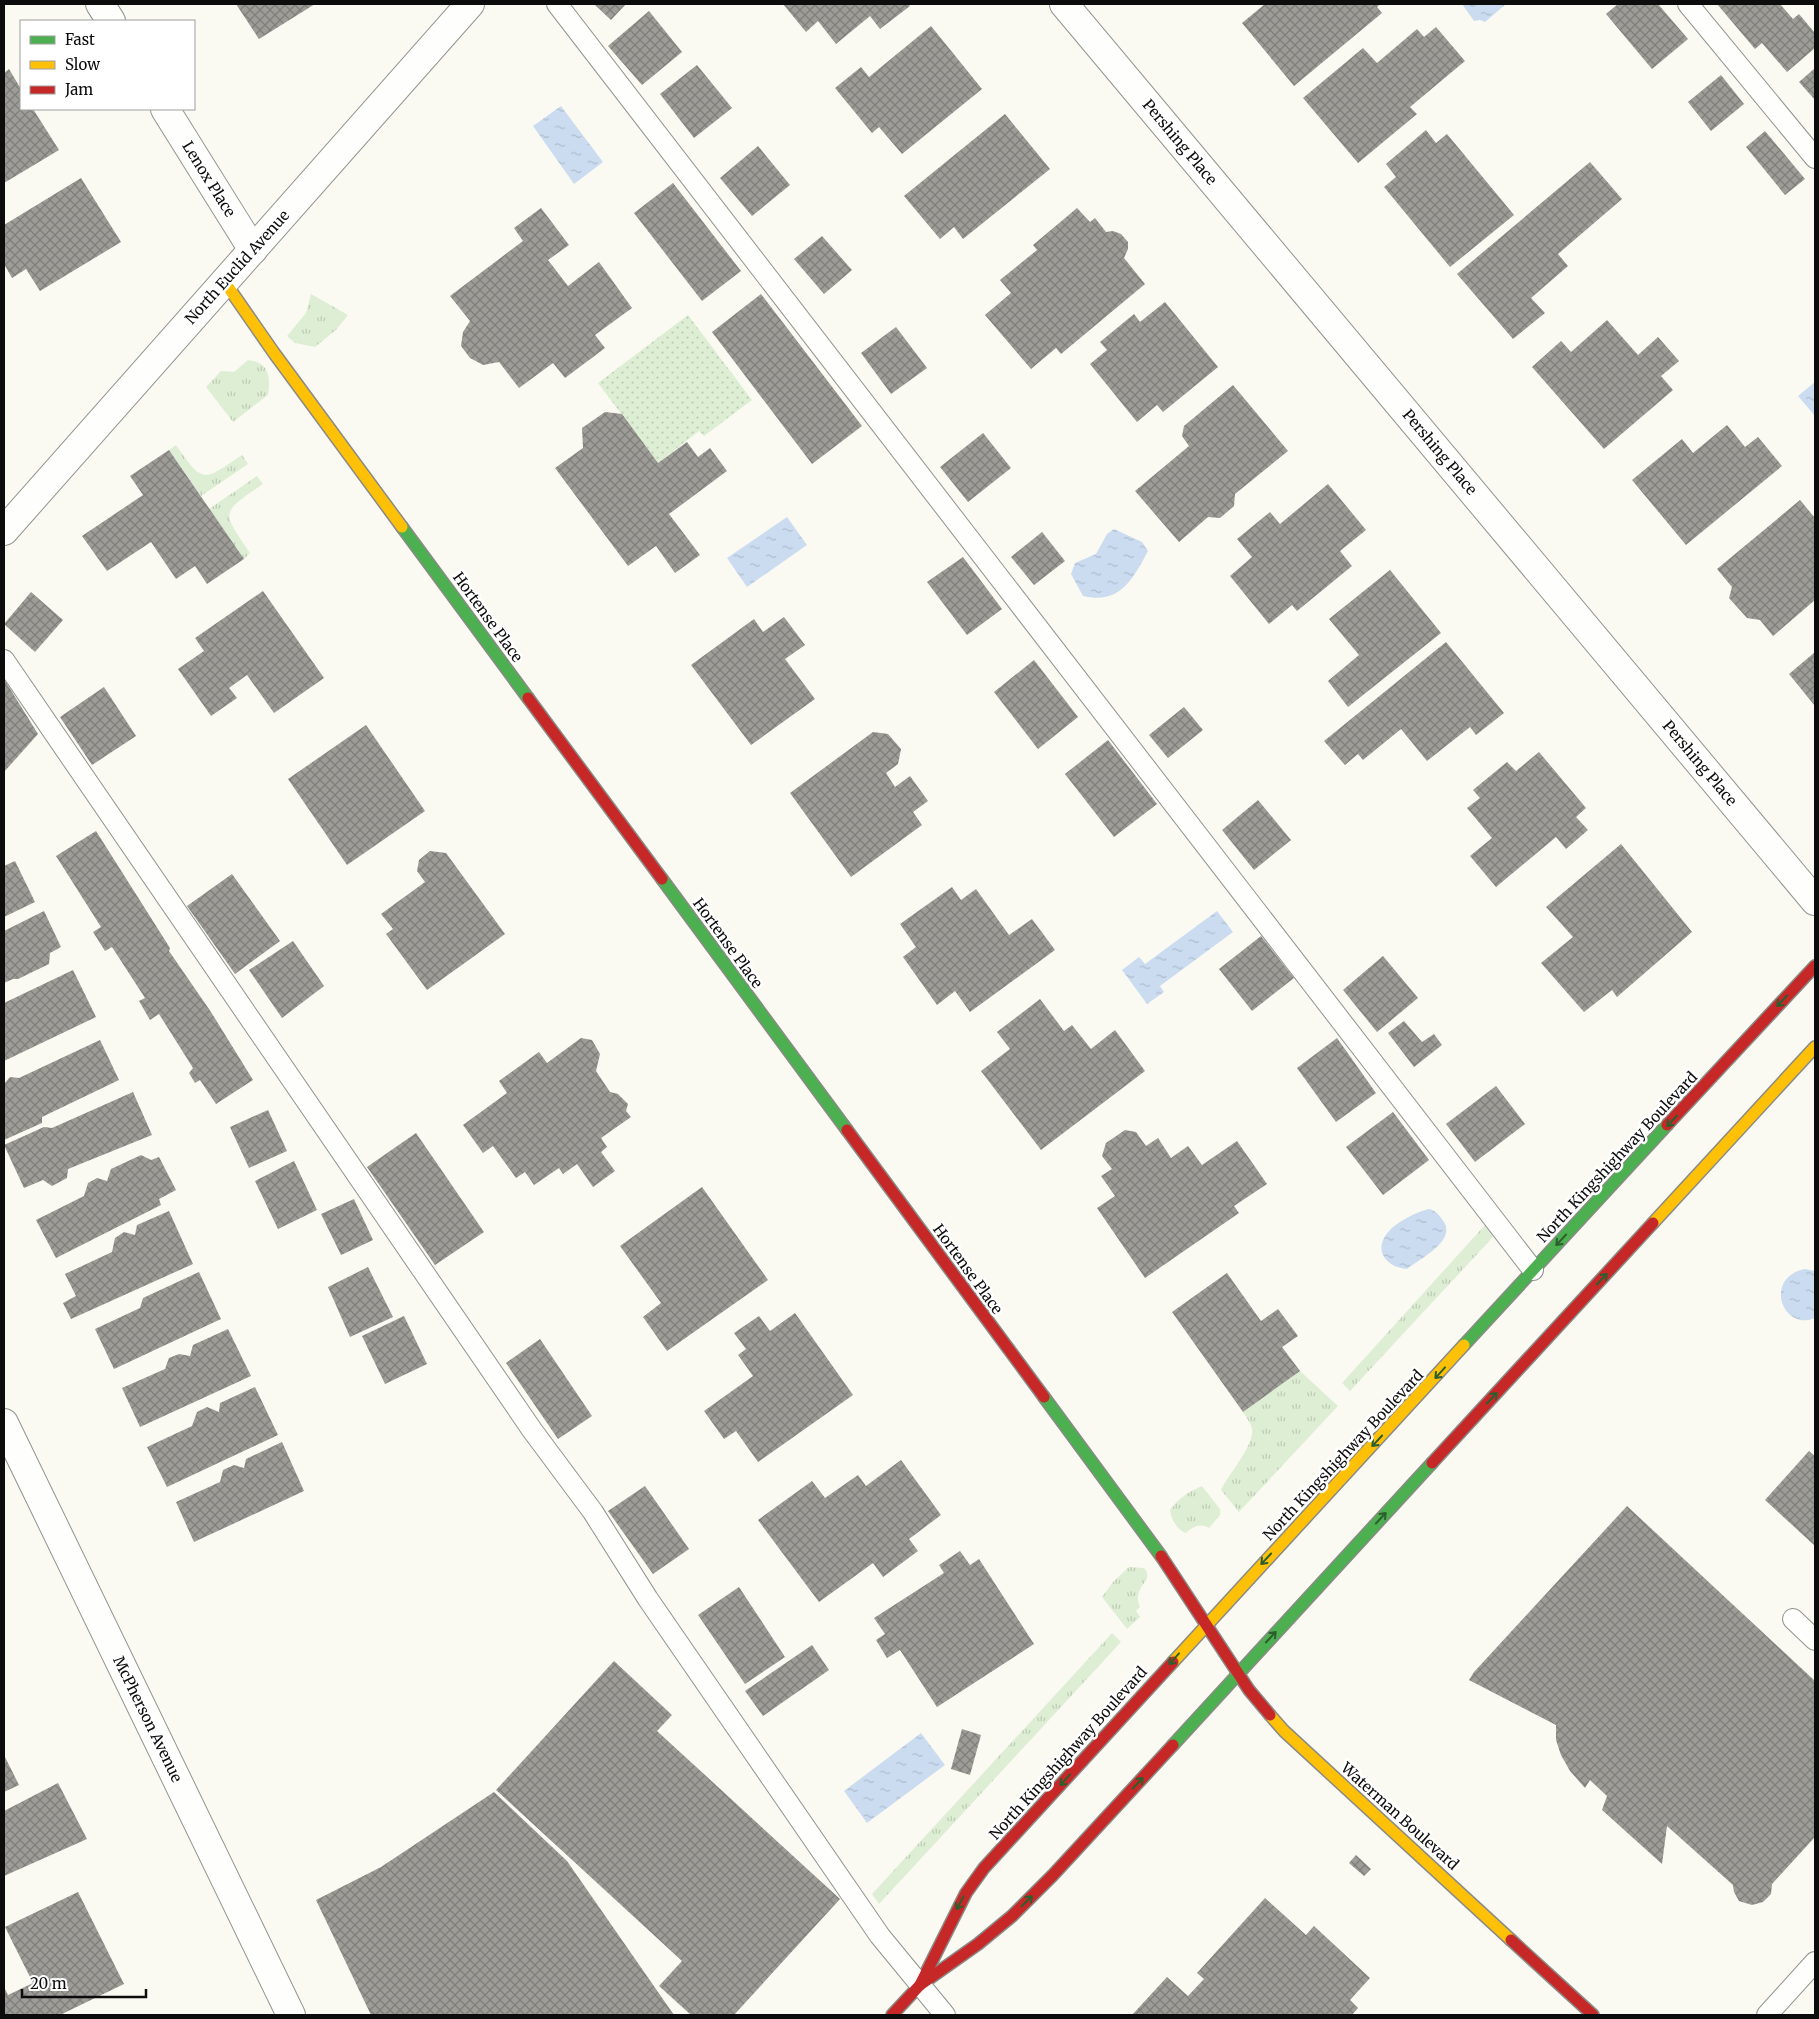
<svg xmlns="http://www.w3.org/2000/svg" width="1819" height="2019" font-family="Merriweather,serif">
<defs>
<pattern id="grass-tufts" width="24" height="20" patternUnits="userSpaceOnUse" patternTransform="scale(1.25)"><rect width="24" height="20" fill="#deeed4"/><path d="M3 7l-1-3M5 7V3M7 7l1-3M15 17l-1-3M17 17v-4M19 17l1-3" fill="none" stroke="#bdcbb5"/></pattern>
<pattern id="garden-dots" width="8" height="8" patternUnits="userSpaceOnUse" patternTransform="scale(1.25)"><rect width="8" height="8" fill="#deeed4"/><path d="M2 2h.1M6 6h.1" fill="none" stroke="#bdcbb5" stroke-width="1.8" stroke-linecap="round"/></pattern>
<pattern id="water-ripples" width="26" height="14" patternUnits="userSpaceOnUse" patternTransform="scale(1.25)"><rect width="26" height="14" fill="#cbdcf1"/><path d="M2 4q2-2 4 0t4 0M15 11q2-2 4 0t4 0" fill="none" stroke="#adbccd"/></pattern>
<pattern id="building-cross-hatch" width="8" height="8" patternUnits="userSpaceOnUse" patternTransform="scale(1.25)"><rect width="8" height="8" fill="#9d9c97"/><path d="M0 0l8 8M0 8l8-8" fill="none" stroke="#7e7e7a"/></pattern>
</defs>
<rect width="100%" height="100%" fill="#fafaf2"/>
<g fill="url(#grass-tufts)">
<polygon points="311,294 348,315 336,330 315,347 295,343 287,336 306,313"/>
<path d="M248 360C269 362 271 377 268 395L233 422 206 387 221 371 234 372Z"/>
<path d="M176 445C204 485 203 481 242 455L248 464 201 496 169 450Z"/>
<path d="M257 476 263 484C219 514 222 511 250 553L244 559 209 509Z"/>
<polygon points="1485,1225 1494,1236 1350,1391 1342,1383"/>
<path d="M1300 1371 1338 1406 1239 1512 1221 1490C1228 1475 1255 1444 1252 1429 1251 1423 1246 1417 1243 1412Z"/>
<path d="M1202 1486 1220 1509V1515L1209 1528C1200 1523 1194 1526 1186 1533 1177 1530 1171 1519 1170 1510 1179 1498 1188 1492 1202 1486Z"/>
<path d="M1129 1567 1144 1568C1156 1581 1131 1586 1140 1607L1136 1611 1140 1617 1127 1629 1102 1597 1113 1582Z"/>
<polygon points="1112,1633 1121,1642 879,1904 872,1894"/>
</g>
<polygon fill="url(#garden-dots)" points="688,315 752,400 704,436 699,431 658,463 598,383"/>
<g fill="url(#water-ripples)">
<polygon points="1462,4 1506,4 1485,22 1480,20 1474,21"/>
<polygon points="561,106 603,162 574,184 533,126"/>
<polygon points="1815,382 1815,416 1798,396"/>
<polygon points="787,517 807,545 747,587 727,558"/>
<path d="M1114 529 1142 542 1148 551C1133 579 1120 605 1083 596L1071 574 1075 563 1096 554 1107 534Z"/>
<polygon points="1217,911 1233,932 1160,986 1164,992 1147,1004 1122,970 1139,957 1145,964"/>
<path d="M1430 1209C1437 1212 1439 1215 1444 1222 1456 1241 1421 1258 1407 1269 1386 1267 1372 1250 1389 1231 1396 1223 1419 1210 1430 1209Z"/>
<path d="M1805 1269 1815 1271V1318C1782 1332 1763 1277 1805 1269Z"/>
<polygon points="921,1733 945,1765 867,1823 844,1791"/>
</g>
<g fill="url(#building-cross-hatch)">
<polygon points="236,4 315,4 259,39"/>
<polygon points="594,4 626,4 611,20"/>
<polygon points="783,4 908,4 910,6 880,29 870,16 836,44 818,21 806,32"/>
<polygon points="1265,4 1380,4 1377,7 1382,13 1294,86 1242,23"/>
<polygon points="1618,4 1658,4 1688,39 1652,69 1606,14"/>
<polygon points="1717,4 1780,4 1793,19 1799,14 1815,33 1815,48 1787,72 1762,43 1755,49"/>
<polygon points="649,11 682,52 642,85 608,46"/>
<polygon points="931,26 982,89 902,154 879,127 872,133 835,88 861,67 869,77"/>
<polygon points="1436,27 1465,61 1410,107 1417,114 1358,163 1303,98 1363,48 1377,63 1417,29 1424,37"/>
<polygon points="697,65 732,108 694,138 660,94"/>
<polygon points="1815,68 1815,100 1799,82"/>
<polygon points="9,69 21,89 21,109 33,109 59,150 4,183 4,73"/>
<polygon points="1721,75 1744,104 1711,131 1688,102"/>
<polygon points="1005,114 1050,169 963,239 954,227 940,239 904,196"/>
<polygon points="1426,130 1436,143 1447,134 1514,215 1450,267 1384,187 1396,177 1386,164"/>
<polygon points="1765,131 1805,179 1785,195 1746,147"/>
<polygon points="758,146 790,185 752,216 720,178"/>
<polygon points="1590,162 1622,199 1558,254 1568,266 1531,298 1545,313 1513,339 1457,274"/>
<polygon points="81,178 121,242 40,291 26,269 12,278 4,264 4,225"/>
<polygon points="673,183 741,271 702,301 634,213"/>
<polygon points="541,208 569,245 548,260 568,286 599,262 632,308 595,335 605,348 565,378 553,363 519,388 499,362 483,365 470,358 461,346 463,332 470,321 450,296 523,241 514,228"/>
<polygon points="1077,208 1090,222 1095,218 1106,232 1113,231 1121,234 1128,242 1128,249 1124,258 1145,284 1061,354 1056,348 1031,369 985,315 1011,293 1000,280 1037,250 1033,245"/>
<polygon points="822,236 852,270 824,294 794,259"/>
<polygon points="761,294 862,426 812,464 712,332"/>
<polygon points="1165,302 1218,367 1163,412 1157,405 1137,422 1090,364 1107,350 1100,342 1134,314 1140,322"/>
<polygon points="1607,320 1638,355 1658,337 1679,361 1661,376 1673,390 1604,449 1532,367 1561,341 1571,352"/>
<polygon points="896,327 927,368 891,394 861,353"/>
<polygon points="1233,385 1288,451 1235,494 1234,506 1220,518 1208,517 1179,542 1135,491 1189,446 1182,436 1184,426"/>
<polygon points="605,412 622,414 658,463 687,442 698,457 710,448 727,471 669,514 700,555 675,573 656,546 628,566 555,468 583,448 582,428"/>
<polygon points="1727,425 1745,447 1758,437 1782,466 1686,545 1632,480 1682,439 1693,453"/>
<polygon points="983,433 1011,468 968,502 940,467"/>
<polygon points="169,450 244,559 207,584 195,566 176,579 151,542 107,571 82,536 143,495 130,476"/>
<polygon points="1328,484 1366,530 1340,551 1352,566 1297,611 1292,605 1269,624 1230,576 1252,557 1237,539 1270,512 1280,524"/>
<polygon points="1800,500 1815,518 1815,600 1773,636 1760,620 1747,618 1729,598 1732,587 1717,569"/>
<polygon points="1042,532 1065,561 1034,585 1011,557"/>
<polygon points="963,557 1002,609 967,635 927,582"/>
<polygon points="1390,570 1441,633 1348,707 1328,681 1359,655 1329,619"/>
<polygon points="263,591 324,678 274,713 247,675 229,688 237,698 211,716 178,669 204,651 195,638"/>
<polygon points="31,592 63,620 35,652 4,624"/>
<polygon points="784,617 805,645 785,659 815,699 751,745 691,665 754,619 763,632"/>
<polygon points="1446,642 1504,713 1476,735 1470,727 1427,761 1401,729 1363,760 1358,754 1345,765 1324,741"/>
<polygon points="1815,652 1815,706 1789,674"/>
<polygon points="1034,660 1078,717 1038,749 994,692"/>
<polygon points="4,679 38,734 4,772"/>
<polygon points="104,687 136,736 92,765 60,717"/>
<polygon points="1184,707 1203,730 1168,758 1149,735"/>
<polygon points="366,725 425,811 347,865 288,779"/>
<polygon points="873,732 888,734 901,749 898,764 886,773 895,787 910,776 928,801 913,812 922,825 851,877 790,793"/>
<polygon points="1108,740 1157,804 1114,837 1065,774"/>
<polygon points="1539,752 1586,808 1576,817 1588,830 1566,849 1556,837 1496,887 1470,856 1492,838 1467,808 1480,798 1473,790 1507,762 1516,771"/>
<polygon points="1258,800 1291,840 1254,870 1222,830"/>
<polygon points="96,831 170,948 169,951 211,1012 253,1080 216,1104 200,1080 195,1083 189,1073 193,1068 159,1014 150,1020 139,1001 145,998 112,947 105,951 93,932 101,927 56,856"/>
<polygon points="1621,844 1692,932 1617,997 1612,990 1584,1012 1541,963 1573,937 1546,907"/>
<polygon points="430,851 446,853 505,934 427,990 386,934 393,929 381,914 425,882 417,871 419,860"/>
<polygon points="15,861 35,902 4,917 4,866"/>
<polygon points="232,874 280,941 235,974 187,906"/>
<polygon points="952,887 961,900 976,889 1009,935 1032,919 1055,950 970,1012 955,991 937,1005 903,957 916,947 900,924"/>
<polygon points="44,911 61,947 50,953 49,964 18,979 13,979 4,983 4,931"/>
<polygon points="1261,936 1294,978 1252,1011 1219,969"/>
<polygon points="293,941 324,986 282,1018 249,970"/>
<polygon points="1383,956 1418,998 1377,1032 1343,990"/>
<polygon points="73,970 96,1017 4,1061 4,1003"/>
<polygon points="1040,999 1064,1031 1072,1025 1091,1049 1115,1030 1145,1071 1041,1150 981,1071 1010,1049 997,1032"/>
<polygon points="1404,1021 1422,1042 1434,1034 1442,1045 1414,1067 1388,1033"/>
<polygon points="581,1038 592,1040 600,1054 596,1071 610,1092 618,1094 628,1104 626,1111 631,1117 601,1138 607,1147 601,1152 615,1171 593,1187 577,1164 563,1174 559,1168 534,1185 525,1172 516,1178 493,1146 483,1153 463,1125 507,1093 499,1081 539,1052 547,1063"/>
<polygon points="1337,1038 1376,1093 1336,1122 1297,1068"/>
<polygon points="100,1040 119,1080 42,1117 42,1123 4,1140 4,1084 10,1077 19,1078"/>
<polygon points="1496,1086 1525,1124 1475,1162 1446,1124"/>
<polygon points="133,1092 152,1135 68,1169 67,1178 52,1186 43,1180 24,1188 4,1145 44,1127 52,1128"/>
<polygon points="268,1110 287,1151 249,1168 230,1127"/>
<polygon points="1393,1112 1429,1160 1383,1195 1346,1147"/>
<polygon points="1125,1130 1136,1132 1146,1146 1158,1138 1171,1158 1188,1146 1202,1165 1237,1141 1267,1184 1234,1206 1239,1213 1145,1278 1097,1208 1115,1196 1101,1176 1112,1169 1102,1156 1106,1143"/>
<polygon points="416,1133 484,1232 435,1265 367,1167"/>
<polygon points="141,1155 151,1160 159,1157 176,1190 159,1199 161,1205 56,1258 36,1220 84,1196 88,1183 97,1178 107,1181 111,1169"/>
<polygon points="294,1161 317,1210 278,1229 255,1181"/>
<polygon points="702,1187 768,1280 667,1351 643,1317 661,1303 620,1246"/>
<polygon points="354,1199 373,1240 341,1255 321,1214"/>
<polygon points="169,1211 193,1264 71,1319 63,1303 76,1296 65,1274 112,1252 115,1238 124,1232 135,1235 137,1225"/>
<polygon points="368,1267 393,1317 350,1337 328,1287"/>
<polygon points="199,1272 221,1319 114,1369 95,1329 140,1308 143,1298"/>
<polygon points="1227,1273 1261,1321 1278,1309 1298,1336 1282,1347 1300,1371 1243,1412 1172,1312"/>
<polygon points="795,1313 853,1395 758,1462 736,1431 724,1439 704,1411 753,1376 738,1355 746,1349 734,1333 759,1316 770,1331"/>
<polygon points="404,1316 427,1364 385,1384 362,1336"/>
<polygon points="228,1329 251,1376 140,1427 122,1388 165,1369 169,1358 179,1354 190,1356 193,1345"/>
<polygon points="540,1339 592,1416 558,1439 506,1363"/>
<polygon points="255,1387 278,1435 167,1487 147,1447 192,1426 197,1412 207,1407 219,1412 220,1403"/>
<polygon points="282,1442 304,1491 194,1542 176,1502 220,1482 223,1470 234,1465 244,1468 246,1459"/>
<polygon points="1809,1451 1815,1456 1815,1546 1765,1500"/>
<polygon points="901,1460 941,1515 909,1539 918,1551 883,1577 873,1563 819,1602 758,1520 812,1481 825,1498 858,1475 866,1486"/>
<polygon points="645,1486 689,1549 653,1574 608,1511"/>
<polygon points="1627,1506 1815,1681 1815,1837 1772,1884 1771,1894 1763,1902 1752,1905 1739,1901 1734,1892 1733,1885 1667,1826 1662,1864 1602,1810 1607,1796 1590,1780 1585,1788 1570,1771 1561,1755 1556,1740 1556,1725 1469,1680 1474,1672"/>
<polygon points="960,1551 970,1565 979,1559 1034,1644 937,1707 900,1650 887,1658 876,1640 885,1634 874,1618 944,1573 939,1565"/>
<polygon points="739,1587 785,1657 745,1684 698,1615"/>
<polygon points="812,1645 829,1670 763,1716 745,1691"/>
<polygon points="614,1661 672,1715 657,1731 840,1899 734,2015 691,2015 659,1986 682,1961 496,1790"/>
<polygon points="962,1729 981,1735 970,1775 951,1769"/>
<polygon points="4,1755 19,1785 4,1792"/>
<polygon points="58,1783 87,1839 4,1876 4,1811"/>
<polygon points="494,1792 567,1861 674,2015 371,2015 316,1900 381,1867"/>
<polygon points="1356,1855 1371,1869 1364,1876 1349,1863"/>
<polygon points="78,1892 124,1984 60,2015 4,2015 4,1987 8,1995 33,1983 5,1927"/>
<polygon points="1265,1898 1306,1935 1314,1926 1370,1978 1350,2000 1358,2008 1352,2015 1132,2015 1167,1977 1188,1996 1204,1979 1197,1973"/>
</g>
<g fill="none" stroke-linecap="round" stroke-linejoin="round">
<defs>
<g id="lane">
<polyline points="557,4 1533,1270"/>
<polyline points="1688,4 1815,158"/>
<polyline points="4,660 532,1430 593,1512 648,1599 880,1936 945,2015"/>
<polyline points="1793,1619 1815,1640"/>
<polyline points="1767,2015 1815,1962"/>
</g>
<g id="street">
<polyline points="100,4 111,21"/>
<polyline points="1064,4 1815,901"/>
<polyline points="165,109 253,250"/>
<polyline points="4,531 470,4"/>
<polyline points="4,1423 291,2015"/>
</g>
<g id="fast">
<polyline points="402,527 528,698"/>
<polyline points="662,879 847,1130"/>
<polyline points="1464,1345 1667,1125"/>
<polyline points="1044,1397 1161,1556"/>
<polyline points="1173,1745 1432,1463"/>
</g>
<g id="slow">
<polyline points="224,281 274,353 402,527"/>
<polyline points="1653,1223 1815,1047"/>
<polyline points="1173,1662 1464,1345"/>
<polyline points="1270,1715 1284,1731 1511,1940"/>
</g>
<g id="jam">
<polyline points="528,698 662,879"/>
<polyline points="1667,1125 1815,966"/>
<polyline points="847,1130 1044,1397"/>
<polyline points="1432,1463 1653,1223"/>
<polyline points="1161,1556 1249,1690 1270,1715"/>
<polyline points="1511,1940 1593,2015"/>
<polyline points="920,1985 966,1893 984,1868 1173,1662"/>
<polyline points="892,2015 920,1985 978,1944 1012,1916 1053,1875 1173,1745"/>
</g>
</defs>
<use href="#lane" stroke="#939390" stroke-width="22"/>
<use href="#street" stroke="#939390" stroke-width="30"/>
<use href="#fast" stroke="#8a8a86" stroke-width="14"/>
<use href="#slow" stroke="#8a8a86" stroke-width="14"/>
<use href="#jam" stroke="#8a8a86" stroke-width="14"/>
<use href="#lane" stroke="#fefefd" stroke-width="20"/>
<use href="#street" stroke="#fefefd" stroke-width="28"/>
<use href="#fast" stroke="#4caf50" stroke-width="11"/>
<use href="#slow" stroke="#ffc107" stroke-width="11"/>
<use href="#jam" stroke="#c62828" stroke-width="11"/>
</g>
<defs><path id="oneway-shaft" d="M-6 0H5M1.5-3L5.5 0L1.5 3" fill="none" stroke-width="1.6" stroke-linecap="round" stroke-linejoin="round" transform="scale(1.25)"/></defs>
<g stroke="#2c5e2e">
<use href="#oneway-shaft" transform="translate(1782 1001) rotate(133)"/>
<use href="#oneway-shaft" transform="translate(1672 1121) rotate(133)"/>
<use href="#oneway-shaft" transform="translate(1561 1240) rotate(133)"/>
<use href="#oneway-shaft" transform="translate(1602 1279) rotate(-47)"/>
<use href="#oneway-shaft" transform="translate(1440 1373) rotate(132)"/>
<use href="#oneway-shaft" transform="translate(1492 1398) rotate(-47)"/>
<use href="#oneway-shaft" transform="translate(1377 1441) rotate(133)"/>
<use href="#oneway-shaft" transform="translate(1381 1518) rotate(-47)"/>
<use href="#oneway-shaft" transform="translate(1266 1559) rotate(133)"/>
<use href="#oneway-shaft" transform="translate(1271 1637) rotate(-47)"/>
<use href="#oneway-shaft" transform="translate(1174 1659) rotate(132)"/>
<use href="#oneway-shaft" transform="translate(1065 1780) rotate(132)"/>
<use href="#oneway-shaft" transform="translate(1138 1783) rotate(-47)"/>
<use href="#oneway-shaft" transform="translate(1027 1901) rotate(-45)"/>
<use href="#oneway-shaft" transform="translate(960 1903) rotate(118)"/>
</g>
<g text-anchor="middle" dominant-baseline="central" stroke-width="5" stroke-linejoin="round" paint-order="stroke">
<g font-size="15" fill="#0c0c0c" stroke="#fff">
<text transform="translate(1180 142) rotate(50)">Pershing Place</text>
<text transform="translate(209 179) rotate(58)">Lenox Place</text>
<text transform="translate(237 267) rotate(-48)">North Euclid Avenue</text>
<text transform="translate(1440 452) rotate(50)">Pershing Place</text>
<text transform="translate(488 617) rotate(54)">Hortense Place</text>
<text transform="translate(1700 763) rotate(50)">Pershing Place</text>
<text transform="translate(728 943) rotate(54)">Hortense Place</text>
<text transform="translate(1617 1157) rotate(-47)">North Kingshighway Boulevard</text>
<text transform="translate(968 1269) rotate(54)">Hortense Place</text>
<text transform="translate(1343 1455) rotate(-47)">North Kingshighway Boulevard</text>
<text transform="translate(148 1719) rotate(64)">McPherson Avenue</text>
<text transform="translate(1068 1753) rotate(-48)">North Kingshighway Boulevard</text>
<text transform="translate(1400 1816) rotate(42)">Waterman Boulevard</text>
</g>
</g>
<rect width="1819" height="2019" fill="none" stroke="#0c0c0c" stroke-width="10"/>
<rect x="20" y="20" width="175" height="90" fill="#ffffff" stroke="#9e9e9e"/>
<rect x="30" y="36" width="25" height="8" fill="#4caf50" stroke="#9e9e9e"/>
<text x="65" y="45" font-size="15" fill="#0c0c0c">Fast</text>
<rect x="30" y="61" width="25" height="8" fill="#ffc107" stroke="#9e9e9e"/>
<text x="65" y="70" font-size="15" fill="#0c0c0c">Slow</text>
<rect x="30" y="86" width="25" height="8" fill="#c62828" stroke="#9e9e9e"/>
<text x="65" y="95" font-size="15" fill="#0c0c0c">Jam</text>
<path d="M22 1989v8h124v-8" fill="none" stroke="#0c0c0c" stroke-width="2.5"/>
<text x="30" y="1989" font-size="15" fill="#0c0c0c" stroke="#ffffff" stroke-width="4" paint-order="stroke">20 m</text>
</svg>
